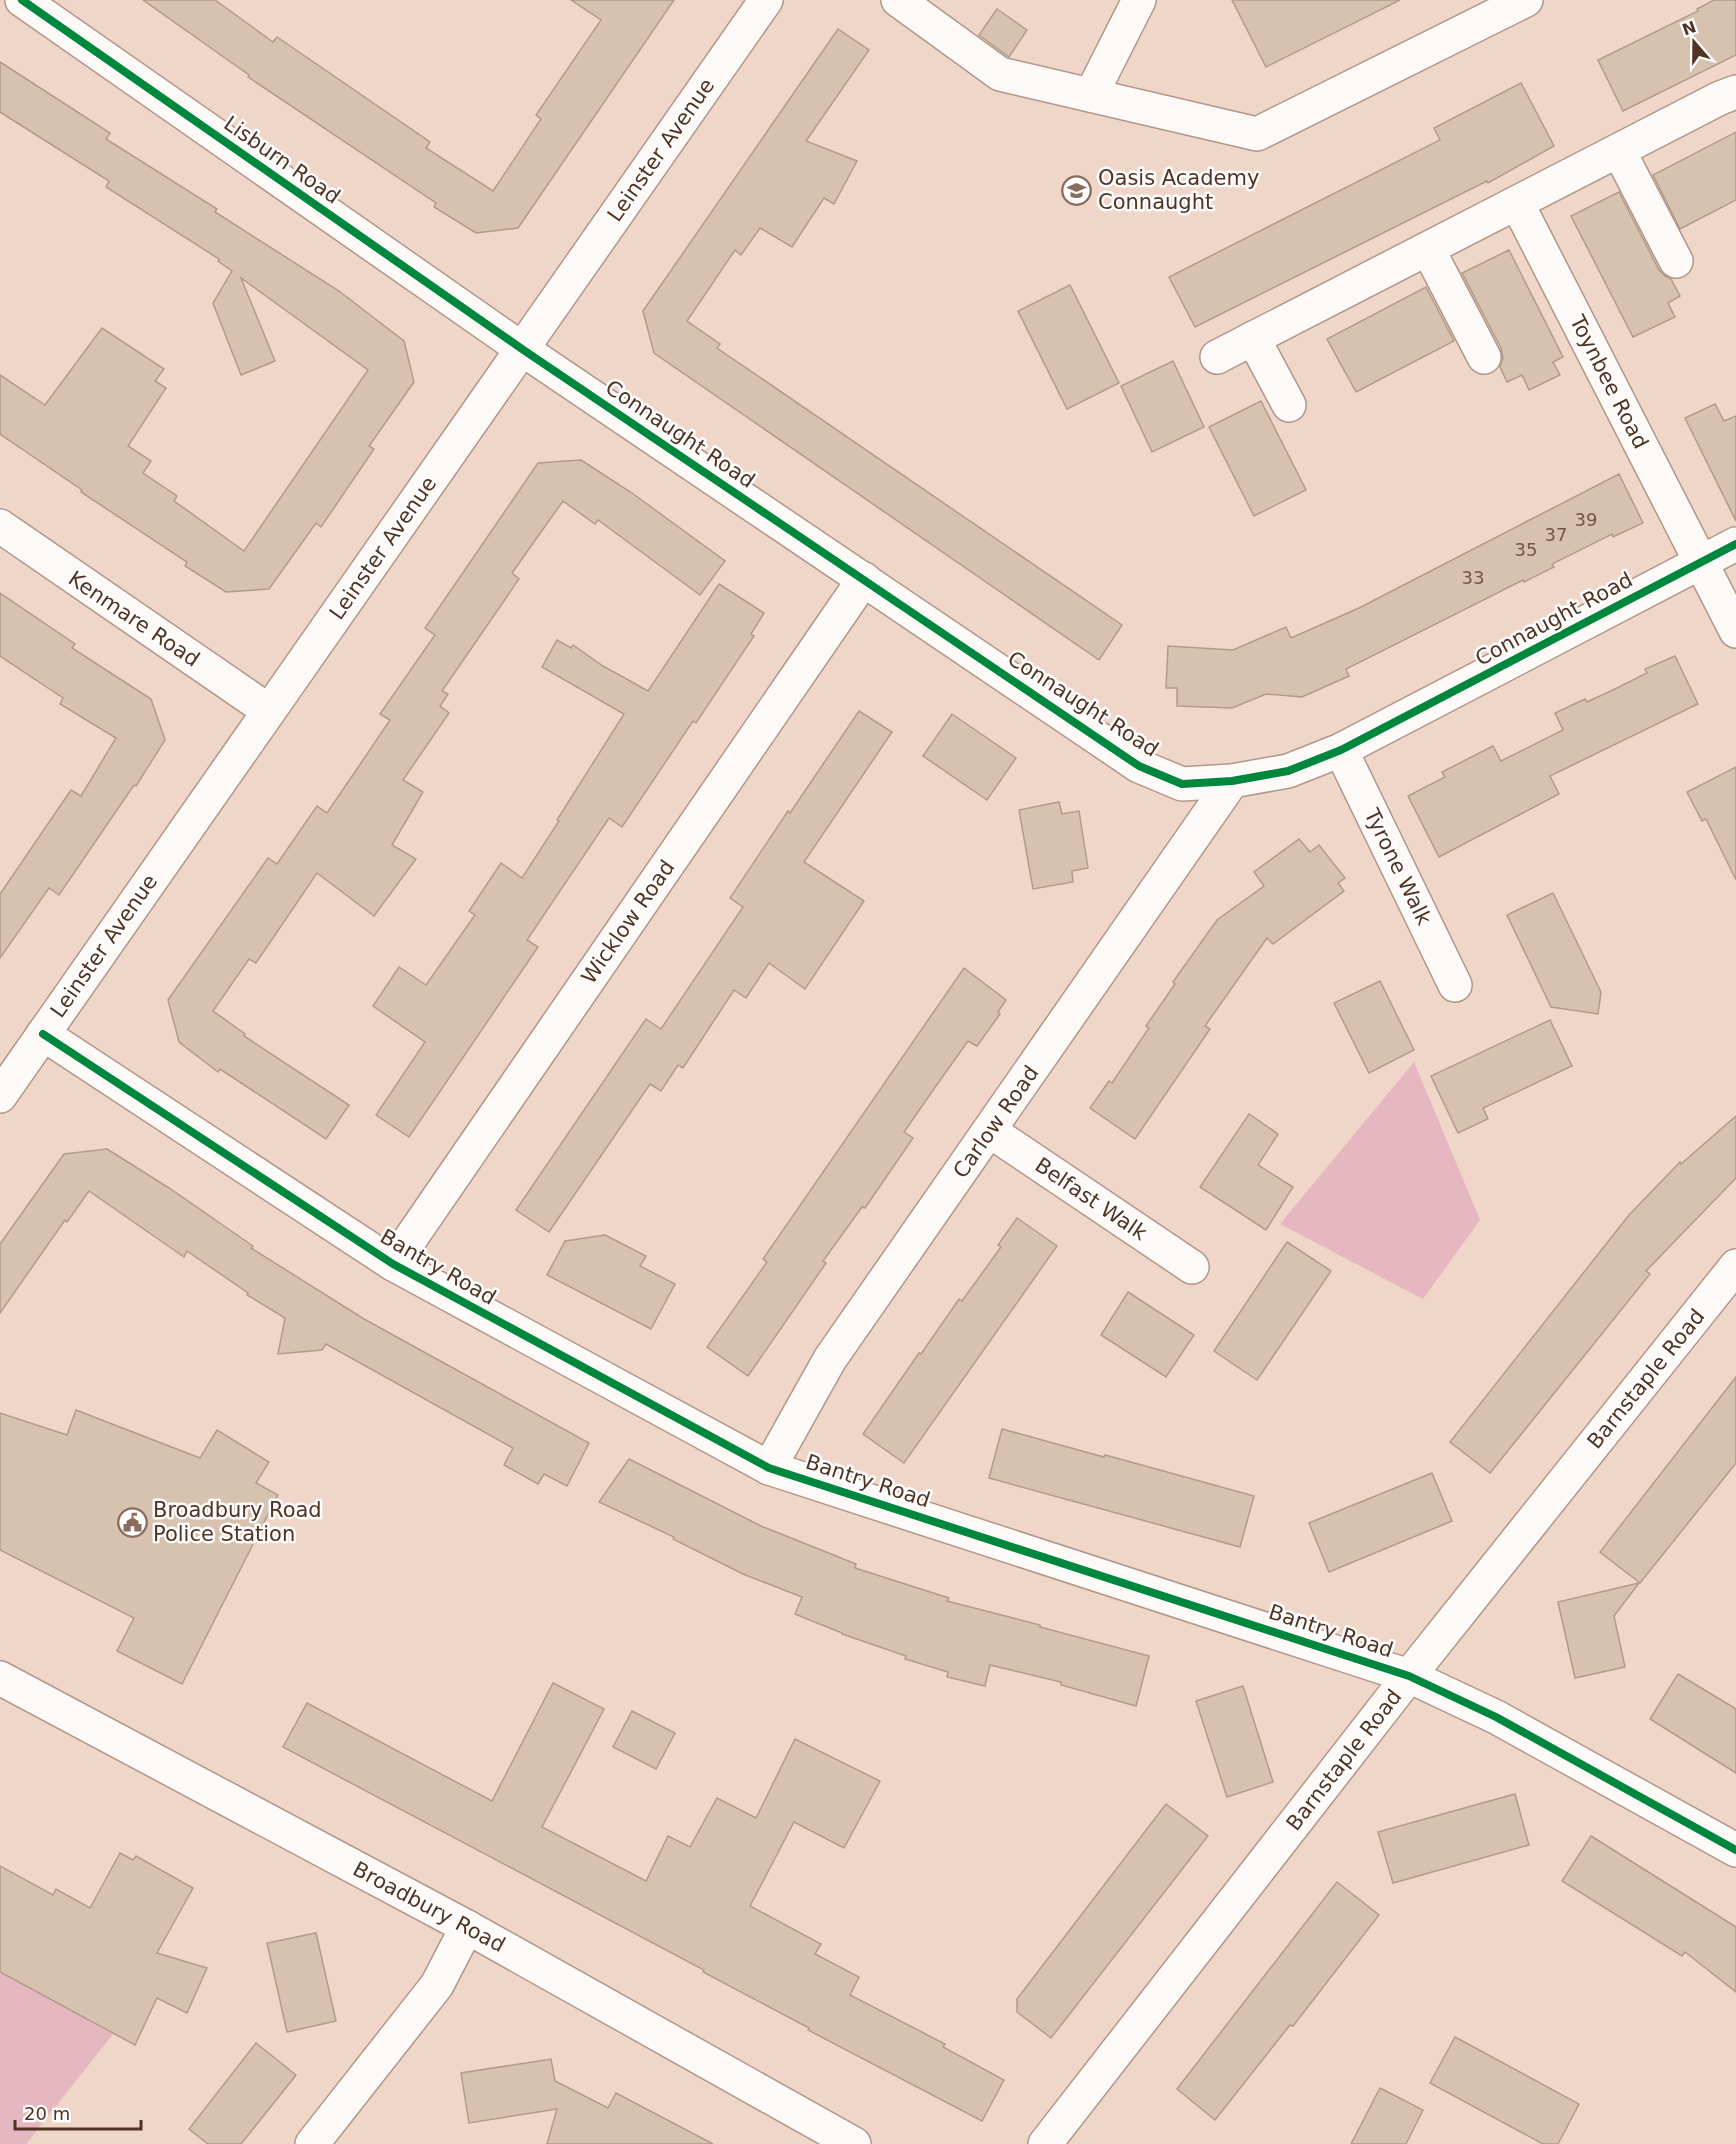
<svg xmlns="http://www.w3.org/2000/svg" width="1736" height="2144" font-family="'DejaVu Sans',sans-serif">
<rect width="100%" height="100%" fill="#efd6c9"/>
<g fill="#e4b7c1">
<polygon points="1414,1062 1480,1220 1423,1299 1280,1224"/>
<polygon points="0,1972 113,2034 26,2144 0,2144"/>
</g>
<g fill="#d7c1af" stroke="#b19c8a" stroke-width="1.5">
<polygon points="143,0 215,0 273,42 277,37 430,142 426,148 493,191 541,119 536,115 601,20 571,0 674,0 518,228 476,233 434,207 436,203 248,77 249,75"/>
<polygon points="1232,0 1400,0 1266,67"/>
<polygon points="1714,0 1736,0 1736,55 1623,111 1598,60 1698,11 1697,9"/>
<polygon points="997,9 1027,30 1009,57 979,35"/>
<polygon points="838,29 869,50 806,141 857,161 834,204 824,198 792,247 760,228 741,255 735,250 687,321 720,344 717,348 1122,625 1099,660 654,353 643,311"/>
<polygon points="0,62 110,133 106,139 217,209 215,212 339,291 404,341 414,382 369,446 374,449 321,527 316,523 269,589 226,592 185,566 187,562 81,492 82,490 0,434 0,375 45,405 102,328 164,369 155,381 166,388 128,446 151,461 143,473 177,496 174,501 244,551 368,370 241,278 275,361 241,375 213,303 232,271 218,261 219,259 106,187 109,181 0,112"/>
<polygon points="1521,83 1554,146 1488,183 1487,181 1195,327 1169,277 1440,140 1434,128"/>
<polygon points="1736,132 1736,200 1680,229 1653,175"/>
<polygon points="1619,192 1659,270 1665,276 1671,279 1680,296 1668,303 1675,317 1633,337 1571,216"/>
<polygon points="1509,250 1563,357 1553,362 1560,375 1529,390 1522,375 1507,382 1500,367 1503,358 1501,348 1462,273"/>
<polygon points="1070,285 1119,383 1067,409 1018,311"/>
<polygon points="1426,287 1454,341 1356,392 1327,339"/>
<polygon points="1173,361 1204,427 1152,452 1121,386"/>
<polygon points="1261,401 1306,490 1254,516 1209,427"/>
<polygon points="1715,404 1724,421 1736,416 1736,521 1685,418"/>
<polygon points="581,460 632,493 725,561 700,595 598,520 595,524 563,501 512,573 519,579 442,691 448,694 440,706 449,713 403,780 423,792 392,845 416,859 374,916 317,873 256,963 249,959 213,1011 245,1034 244,1036 349,1105 326,1139 220,1069 218,1072 179,1042 168,1000 268,858 277,864 317,806 327,813 359,766 390,720 380,714 435,635 425,628 538,463"/>
<polygon points="1619,474 1643,523 1613,537 1612,534 1552,564 1554,567 1524,582 1523,580 1346,669 1349,676 1302,697 1266,694 1232,708 1177,706 1177,688 1166,688 1168,646 1233,650 1286,627 1291,638 1359,608"/>
<polygon points="719,584 764,613 751,634 754,636 696,723 693,721 622,827 609,818 527,940 538,947 409,1137 376,1115 425,1042 373,1006 399,967 426,985 475,915 469,911 501,863 522,878 559,821 557,820 624,714 542,667 557,640 571,648 573,645 603,666 648,691"/>
<polygon points="0,593 75,644 72,648 151,699 165,740 136,786 134,785 59,895 49,888 0,958 0,894 71,790 81,796 116,738 60,704 63,698 0,656"/>
<polygon points="1675,656 1698,704 1550,776 1559,794 1439,857 1408,796 1445,777 1442,772 1493,746 1501,761 1563,730 1555,713 1585,699 1587,702 1617,688 1647,673 1645,669"/>
<polygon points="859,711 892,732 804,862 864,901 805,989 769,963 746,998 734,990 683,1068 678,1065 661,1091 650,1084 549,1232 516,1210 646,1019 661,1029 743,907 730,898 788,811 790,813"/>
<polygon points="952,714 1016,758 987,800 923,756"/>
<polygon points="1736,767 1736,880 1706,819 1702,821 1687,792"/>
<polygon points="1059,802 1062,814 1079,811 1088,868 1072,871 1073,882 1033,889 1019,810"/>
<polygon points="1299,839 1310,852 1319,845 1345,878 1338,883 1344,891 1273,944 1267,938 1205,1026 1210,1029 1135,1139 1090,1108 1109,1081 1112,1083 1149,1028 1146,1026 1175,984 1173,982 1217,920 1264,886 1254,872"/>
<polygon points="1553,893 1601,992 1598,1014 1551,1007 1507,915"/>
<polygon points="964,968 1006,1000 998,1012 1000,1014 977,1046 968,1041 936,1086 904,1132 913,1138 865,1208 862,1207 823,1261 826,1263 748,1376 707,1347 767,1262 763,1259"/>
<polygon points="1380,981 1414,1050 1369,1073 1334,1003"/>
<polygon points="1550,1020 1572,1066 1483,1108 1488,1119 1458,1133 1431,1076"/>
<polygon points="1249,1114 1278,1134 1258,1165 1293,1187 1266,1230 1200,1187"/>
<polygon points="1736,1116 1736,1178 1646,1271 1650,1274 1490,1473 1450,1442 1629,1215 1680,1162 1681,1164"/>
<polygon points="107,1149 169,1188 253,1246 251,1248 364,1319 589,1443 567,1486 544,1474 538,1484 504,1465 513,1448 326,1344 322,1350 278,1354 285,1318 247,1295 248,1293 187,1251 184,1257 89,1191 67,1222 65,1220 0,1313 0,1244 64,1154"/>
<polygon points="1017,1218 1057,1246 904,1463 863,1434 919,1353 921,1354 959,1299 962,1301 1001,1247 998,1245"/>
<polygon points="605,1235 646,1256 640,1266 675,1284 651,1329 547,1275 565,1241"/>
<polygon points="1287,1242 1331,1271 1257,1380 1214,1351"/>
<polygon points="1128,1292 1194,1335 1166,1377 1101,1335"/>
<polygon points="1736,1377 1736,1463 1640,1583 1600,1552"/>
<polygon points="76,1410 200,1458 217,1430 269,1462 256,1483 278,1495 182,1684 117,1651 134,1618 0,1550 0,1413 67,1435"/>
<polygon points="1002,1429 1104,1457 1105,1455 1254,1496 1240,1547 989,1478"/>
<polygon points="629,1459 761,1526 856,1564 855,1568 949,1598 947,1601 1040,1625 1040,1627 1149,1656 1136,1706 1061,1685 1061,1682 990,1665 985,1686 947,1677 948,1672 905,1659 906,1656 842,1634 842,1633 795,1614 802,1597 743,1574 673,1539 674,1537 599,1502"/>
<polygon points="1432,1473 1452,1521 1329,1572 1309,1523"/>
<polygon points="1639,1583 1614,1616 1625,1667 1575,1678 1558,1602"/>
<polygon points="1678,1674 1736,1709 1736,1773 1650,1719"/>
<polygon points="553,1683 604,1709 542,1827 646,1881 668,1836 690,1847 717,1798 756,1818 795,1739 880,1781 844,1848 794,1822 750,1906 821,1944 815,1954 859,1977 850,1995 945,2044 943,2047 1004,2080 982,2121 808,2030 809,2028 703,1972 704,1970 283,1747 307,1703 492,1801"/>
<polygon points="1243,1686 1273,1782 1227,1797 1196,1701"/>
<polygon points="632,1711 675,1733 656,1769 613,1747"/>
<polygon points="1515,1794 1529,1845 1393,1883 1378,1832"/>
<polygon points="1166,1804 1208,1836 1051,2038 1017,2012 1017,1999"/>
<polygon points="1591,1836 1736,1927 1736,1992 1685,1952 1682,1956 1562,1881"/>
<polygon points="120,1853 133,1860 136,1856 193,1888 157,1953 207,1968 187,2013 157,1998 135,2045 0,1972 0,1866 53,1895 56,1889 90,1908"/>
<polygon points="1337,1882 1379,1915 1293,2026 1290,2025 1215,2120 1177,2089"/>
<polygon points="316,1933 336,2021 287,2032 267,1943"/>
<polygon points="1455,2037 1579,2104 1558,2144 1543,2144 1430,2083"/>
<polygon points="256,2043 296,2075 241,2144 208,2144 189,2129"/>
<polygon points="551,2059 555,2081 608,2108 616,2093 713,2144 547,2144 557,2109 469,2123 461,2073"/>
<polygon points="1380,2088 1423,2110 1406,2144 1351,2144"/>
</g>
<g fill="none" stroke-linecap="round" stroke-linejoin="round">
<defs>
<g id="minor">
<polyline points="22,0 522,349 1139,766 1182,784 1232,781 1288,771 1341,750 1736,544"/>
<polyline points="898,0 1000,74 1257,134 1526,0"/>
<polyline points="1091,95 1139,0"/>
<polyline points="1619,151 1676,261"/>
<polyline points="1517,203 1736,631"/>
<polyline points="1428,249 1484,357"/>
<polyline points="1253,338 1289,405"/>
<polyline points="1217,357 1720,98 1736,92"/>
<polyline points="0,526 269,711"/>
<polyline points="1341,750 1455,985"/>
<polyline points="43,1034 393,1264 769,1468 1409,1676 1496,1717 1736,1850"/>
<polyline points="0,1096 766,0"/>
<polyline points="990,1131 1192,1267"/>
<polyline points="393,1264 864,579"/>
<polyline points="769,1468 830,1359 1232,781"/>
<polyline points="0,1678 467,1927 854,2144"/>
<polyline points="312,2144 437,1985 467,1927"/>
<polyline points="1045,2144 1409,1676 1736,1266"/>
</g>
</defs>
<use href="#minor" stroke="#af978a" stroke-width="36"/>
<use href="#minor" stroke="#fdf9f7" stroke-width="33"/>
<defs>
<g id="cycleway">
<polyline points="22,0 522,349 1139,766 1182,784 1232,781 1288,771 1341,750 1736,544"/>
<polyline points="43,1034 393,1264 769,1468 1409,1676 1496,1717 1736,1850"/>
</g>
</defs>
<use href="#cycleway" stroke="#fdfdfd" stroke-width="11"/>
<use href="#cycleway" stroke="#00873e" stroke-width="8"/>
</g>
<defs>
<symbol id="school-ring" viewBox="-11 -11 22 22"><circle r="9.5" fill="#fdfdfd" stroke="#886c5d" stroke-width="1.5"/><path d="M0-5L7-2L0 1L-7-2ZM-4 1L0 2.5L4 1V4Q0 6-4 4Z" fill="#886c5d"/></symbol>
<symbol id="civic-ring" viewBox="-11 -11 22 22"><circle r="9.5" fill="#fdfdfd" stroke="#886c5d" stroke-width="1.5"/><path d="M-.6-6.5H3V-4.5H.6V-3L4-1V1h2V6H-6V1h2V-1L-.6-3ZM-1.2 2.5V6h2.4V2.5Z" fill="#886c5d"/></symbol>
</defs>
<g fill-rule="evenodd">
<use href="#school-ring" x="1060" y="174" width="33" height="33"/>
<use href="#civic-ring" x="116" y="1506" width="33" height="33"/>
</g>
<g text-anchor="middle" dominant-baseline="central" stroke-width="5" stroke-linejoin="round" paint-order="stroke">
<g font-size="18" fill="#725646">
<text x="1586" y="519">39</text>
<text x="1556" y="534">37</text>
<text x="1526" y="549">35</text>
<text x="1473" y="577">33</text>
</g>
<g font-size="21" fill="#513323" stroke="#fdfdfd">
<text transform="translate(661 150) rotate(-55)">Leinster Avenue</text>
<text transform="translate(282 160) rotate(35)">Lisburn Road</text>
<text transform="translate(1609 382) rotate(63)">Toynbee Road</text>
<text transform="translate(680 434) rotate(34)">Connaught Road</text>
<text transform="translate(383 548) rotate(-55)">Leinster Avenue</text>
<text transform="translate(134 619) rotate(34)">Kenmare Road</text>
<text transform="translate(1554 619) rotate(-28)">Connaught Road</text>
<text transform="translate(1083 704) rotate(33)">Connaught Road</text>
<text transform="translate(1398 867) rotate(64)">Tyrone Walk</text>
<text transform="translate(628 922) rotate(-55)">Wicklow Road</text>
<text transform="translate(104 946) rotate(-55)">Leinster Avenue</text>
<text transform="translate(996 1122) rotate(-55)">Carlow Road</text>
<text transform="translate(1091 1199) rotate(34)">Belfast Walk</text>
<text transform="translate(438 1267) rotate(30)">Bantry Road</text>
<text transform="translate(1646 1379) rotate(-51)">Barnstaple Road</text>
<text transform="translate(868 1481) rotate(18)">Bantry Road</text>
<text transform="translate(1331 1631) rotate(18)">Bantry Road</text>
<text transform="translate(1344 1760) rotate(-52)">Barnstaple Road</text>
<text transform="translate(429 1907) rotate(28)">Broadbury Road</text>
</g>
<g font-size="21" fill="#513323" stroke="#fdfdfd" text-anchor="start">
<text x="1098" y="178">Oasis Academy<tspan x="1098" dy="24">Connaught</tspan></text>
<text x="153" y="1510">Broadbury Road<tspan x="153" dy="24">Police Station</tspan></text>
</g>
</g>
<g transform="translate(1694 42) rotate(340)" stroke="#fdfdfd" stroke-width="4.5" paint-order="stroke">
<path d="M0-4.5L10 22L0 15L-10 22Z" fill="#513323"/>
<text y="-9" font-size="16" font-weight="bold" text-anchor="middle" fill="#513323">N</text>
</g>
<path d="M15 2120v9h126v-9" fill="none" stroke="#513323" stroke-width="3"/>
<text x="24" y="2120" font-size="18" fill="#513323" stroke="#fdfdfd" stroke-width="4.5" paint-order="stroke">20 m</text>
</svg>
